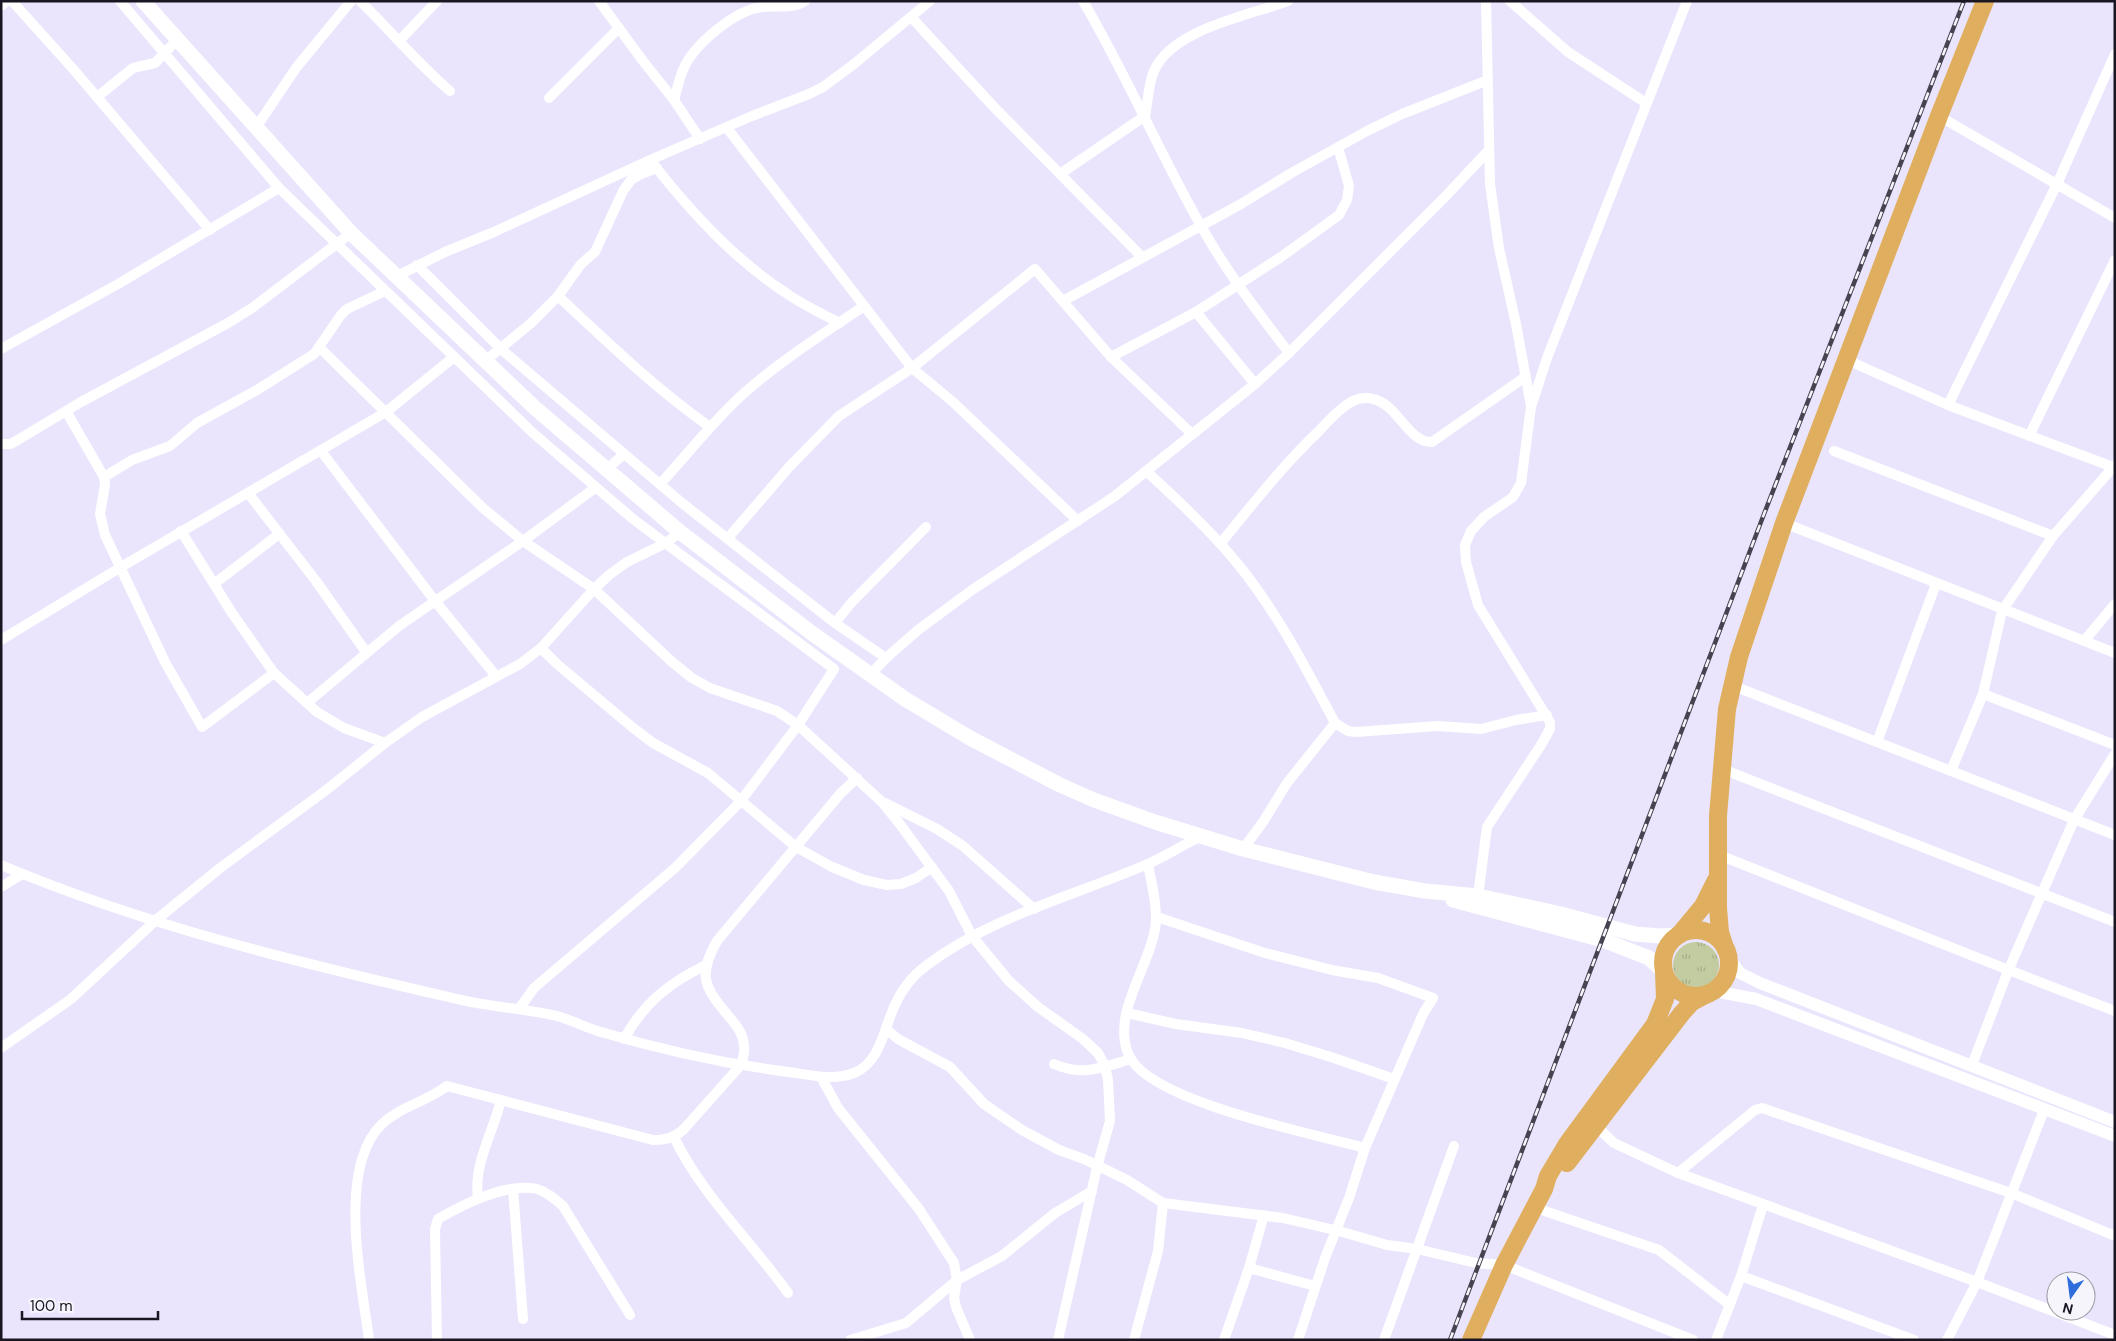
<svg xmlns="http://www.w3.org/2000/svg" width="2116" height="1341" font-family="'DM Sans',sans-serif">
<defs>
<pattern id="grass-tufts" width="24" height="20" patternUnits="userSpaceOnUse" patternTransform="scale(1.25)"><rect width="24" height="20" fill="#c3cca1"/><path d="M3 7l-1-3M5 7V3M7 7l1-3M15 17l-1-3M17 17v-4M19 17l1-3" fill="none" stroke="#a7ae8a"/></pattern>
</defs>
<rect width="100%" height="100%" fill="#eae5fd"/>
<circle fill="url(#grass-tufts)" cx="1696" cy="965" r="23"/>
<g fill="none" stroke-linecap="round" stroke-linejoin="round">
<g stroke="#fff" stroke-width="10">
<polyline points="12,1 74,70 210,230"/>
<polyline points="120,1 279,188 533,433 633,519 834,669 798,725 740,802 675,868 534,988 519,1009"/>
<path d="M360 1C391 31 418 64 450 91"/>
<polyline points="599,1 643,61 674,100 700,139"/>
<path d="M1083 1C1126 74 1159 152 1201 226 1226 271 1258 312 1289 353"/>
<polyline points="1486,1 1490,184 1499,248 1516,324 1531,406"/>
<polyline points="1510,1 1568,52 1646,103"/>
<polyline points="1,6 7,1"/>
<polyline points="912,18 992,105 1142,257"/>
<polyline points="400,40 437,1"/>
<polyline points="97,97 133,68 155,63 176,41"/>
<polyline points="549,98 619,28"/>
<path d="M674 100C677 90 679 79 683 70 693 45 736 9 763 7 778 5 792 10 805 1"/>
<polyline points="1939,116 2115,218"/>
<polyline points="727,128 912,368 953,402 1078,521"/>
<polyline points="255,129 296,68 351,1"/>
<path d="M654 165C692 213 734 259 786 293 803 305 822 314 840 323"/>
<path d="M1060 174 1145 116C1148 102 1148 85 1154 71 1172 29 1248 16 1288 1"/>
<polyline points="417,265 501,349 682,503 835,623 886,658 918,630 972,590 1115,496 1255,384 1289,353 1443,199 1489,150"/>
<polyline points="395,277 445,252 494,232 650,160 752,116 809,94 823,87 854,64 930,1"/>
<path d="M558 296C607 342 655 388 710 427"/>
<polyline points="1063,301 1241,204 1293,172 1367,131 1402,114 1488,80"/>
<polyline points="1196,312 1255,384"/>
<polyline points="320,348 484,509 523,541 594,589 671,661 692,678 710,688 777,711 798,725 882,802 899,823 949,891 972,936 1009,981 1038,1007 1083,1039 1098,1053 1105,1066 1108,1080 1110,1121 1097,1167 1058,1340"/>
<polyline points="1,349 118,284 279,188"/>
<polyline points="1111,357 1196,312 1281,257 1339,215 1347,200 1349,186 1338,147"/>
<polyline points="1847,360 1948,405 2113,467"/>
<polyline points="485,361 530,324 558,296 581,264 595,252 623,191 631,180 641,174 657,168"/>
<polyline points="1948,405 2057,184 2115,54"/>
<polyline points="66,411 104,477 105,485 100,514 105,535 165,662 202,727 274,673"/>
<polyline points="2029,436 2115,260"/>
<polyline points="1,444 11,444 81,402 228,323 252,308 351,233"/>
<polyline points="321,451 435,601 496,676"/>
<polyline points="1834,451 2053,536"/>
<polyline points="607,469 624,454"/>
<path d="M1146 471C1178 500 1210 530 1237 563 1277 612 1306 668 1335 723L1348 731 1356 732 1438 726 1481 729 1516 720 1547 715"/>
<polyline points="104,477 132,460 170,446 197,423 257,390 314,354 341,315 347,309 385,291"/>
<path d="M660 484C688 454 713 421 743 394 780 361 823 334 864 306"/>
<polyline points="248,493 316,581 366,652"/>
<polyline points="1784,523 2115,653"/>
<polyline points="181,531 232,613 274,673 317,712 344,728 385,743"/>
<polyline points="728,538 790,466 839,416 912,368 1035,269 1111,357 1192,434"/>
<path d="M1220 544C1252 505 1283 465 1320 430 1329 420 1339 409 1351 402 1357 399 1366 397 1373 399 1398 404 1408 443 1432 442L1525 377"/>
<polyline points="214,584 279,534"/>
<polyline points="835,623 851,603 926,527"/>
<polyline points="1,640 121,567 386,412 454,357"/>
<polyline points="2084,641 2115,604"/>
<polyline points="541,648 557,664 632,727 653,743 708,773 796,847 832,867 864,880 887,885 901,884 916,878 932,867"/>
<polyline points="870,675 886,658"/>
<polyline points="1731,685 2115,835"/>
<polyline points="1983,694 2115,745"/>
<polyline points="307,703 399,626 523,541 595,488"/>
<polyline points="1877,742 1936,584"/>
<polyline points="1722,769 2115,922"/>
<polyline points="1951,771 1983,694 2002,611 2053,536 2115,465"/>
<polyline points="885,803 937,829 963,846 1034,909"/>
<polyline points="1243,849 1263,822 1287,783 1335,723"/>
<path d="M1719 855C1851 907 1982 961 2115 1011"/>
<path d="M1148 864C1151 881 1156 899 1156 917 1157 944 1132 985 1126 1014 1123 1029 1123 1046 1131 1059 1157 1103 1314 1134 1365 1148"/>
<path d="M1 865C146 926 300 963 453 998 487 1007 523 1008 557 1016 572 1020 586 1028 601 1032 662 1050 725 1064 789 1072 810 1075 833 1081 854 1073 880 1063 884 1029 894 1007 901 991 913 975 927 965 991 917 1070 897 1143 866 1163 858 1182 845 1202 836"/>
<polyline points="1,887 22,874"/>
<polyline points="1478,896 1487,827 1541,745 1550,729 1550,722 1478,605 1466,562 1465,545 1471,531 1484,517 1513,497 1521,483 1531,407 1547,358 1687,1"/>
<polyline points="1157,917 1265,953 1332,970 1378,978 1433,998 1423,1014 1365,1148 1349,1198 1325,1258 1298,1340"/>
<polyline points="1127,1013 1176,1024 1242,1033 1285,1043 1334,1058 1394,1079"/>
<polyline points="886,1029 898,1039 950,1067 984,1104 1022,1130 1059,1150 1084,1159 1127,1180 1163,1203 1283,1218 1339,1231 1387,1245 1417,1249 1476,1263 1504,1265 1693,1340"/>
<path d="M624 1039C644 1003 669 983 706 965"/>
<polyline points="1,1048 71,999 156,920 220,868 325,791 385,743 422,717 520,664 541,648 594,589 609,575 627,562 666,543 680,532"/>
<path d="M1054 1064C1083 1077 1103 1067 1131 1059"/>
<polyline points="1972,1065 2008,971 2074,820 2115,754"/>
<polyline points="821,1077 838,1108 919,1209 954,1263 957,1280 954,1298 956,1307 970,1340"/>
<polyline points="1596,1126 1614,1143 1678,1173 1977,1282 2115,1335"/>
<path d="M674 1137C701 1194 751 1241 788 1293"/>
<polyline points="1678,1173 1755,1110 1762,1108 2011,1193 2115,1236"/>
<polyline points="513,1189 523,1319"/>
<path d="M478 1199C473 1164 493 1133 501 1100"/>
<polyline points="1533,1207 1659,1250 1730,1305"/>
<polyline points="1249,1268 1315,1286"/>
<polyline points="1741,1276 1914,1340"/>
<path d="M369 1340C362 1283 336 1168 382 1124 401 1106 426 1102 447 1086L653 1140C666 1140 673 1138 683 1130L741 1065C743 1059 745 1053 744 1046 744 1036 738 1027 731 1019 706 989 696 978 717 941L840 794 857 778"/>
<path d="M437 1340 435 1229 438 1219C462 1205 507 1182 537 1189 547 1192 555 1199 563 1206L630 1315"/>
<polyline points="850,1340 906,1323 957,1280 1002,1256 1055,1213 1092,1191"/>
<polyline points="1134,1340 1158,1251 1163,1203"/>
<polyline points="1224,1340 1249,1268 1264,1215"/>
<polyline points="1384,1340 1454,1146"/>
<polyline points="1716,1340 1741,1276 1763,1205"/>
<polyline points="1947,1340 1977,1282 2044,1110"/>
</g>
<g stroke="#fff" stroke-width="12">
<polyline points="1729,958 1740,973 1760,983 2115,1122"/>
<polyline points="1714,991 1756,999 2115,1136"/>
</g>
<g stroke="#fff" stroke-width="15">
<polyline points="143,1 351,233 535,408 680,532 813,634 905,699 970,738 1060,785 1094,800 1155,822 1243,849 1374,882 1425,891 1478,896 1561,914 1635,934 1661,936 1679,935"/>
<polyline points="1453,900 1603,940 1649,958 1664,972"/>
</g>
<g stroke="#dfaf5f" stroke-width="18">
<circle cx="1696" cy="963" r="33"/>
<polyline points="1679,935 1703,906 1716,880"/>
<polyline points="1725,948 1720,932 1718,908 1718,816 1727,709 1739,657 1784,523 1939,116 1985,1"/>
<polyline points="1567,1163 1682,1013 1692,1002 1707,994"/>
<polyline points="1471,1340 1504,1265 1544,1189 1548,1176 1567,1144 1655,1024 1665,999 1664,972"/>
</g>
<defs>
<polyline id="rail" points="1450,1340 1764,514 1964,1"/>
</defs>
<use href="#rail" stroke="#474351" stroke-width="4.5"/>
<use href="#rail" stroke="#f6f5fb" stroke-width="2.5" stroke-dasharray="8" stroke-linecap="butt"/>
</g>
<rect width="2116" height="1341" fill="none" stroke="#1a1722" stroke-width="5"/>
<g transform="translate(2071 1296) rotate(194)"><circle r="24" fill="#f6f5fb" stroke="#9e9ca4"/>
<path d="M0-4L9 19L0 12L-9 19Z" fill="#2e6ddb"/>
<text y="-8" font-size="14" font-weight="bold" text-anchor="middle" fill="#1a1722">N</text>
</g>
<path d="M22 1311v8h136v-8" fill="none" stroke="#1a1722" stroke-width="2.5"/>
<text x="30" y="1311" font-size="15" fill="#1a1722" stroke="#f6f5fb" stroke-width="4" paint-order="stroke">100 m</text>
</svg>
